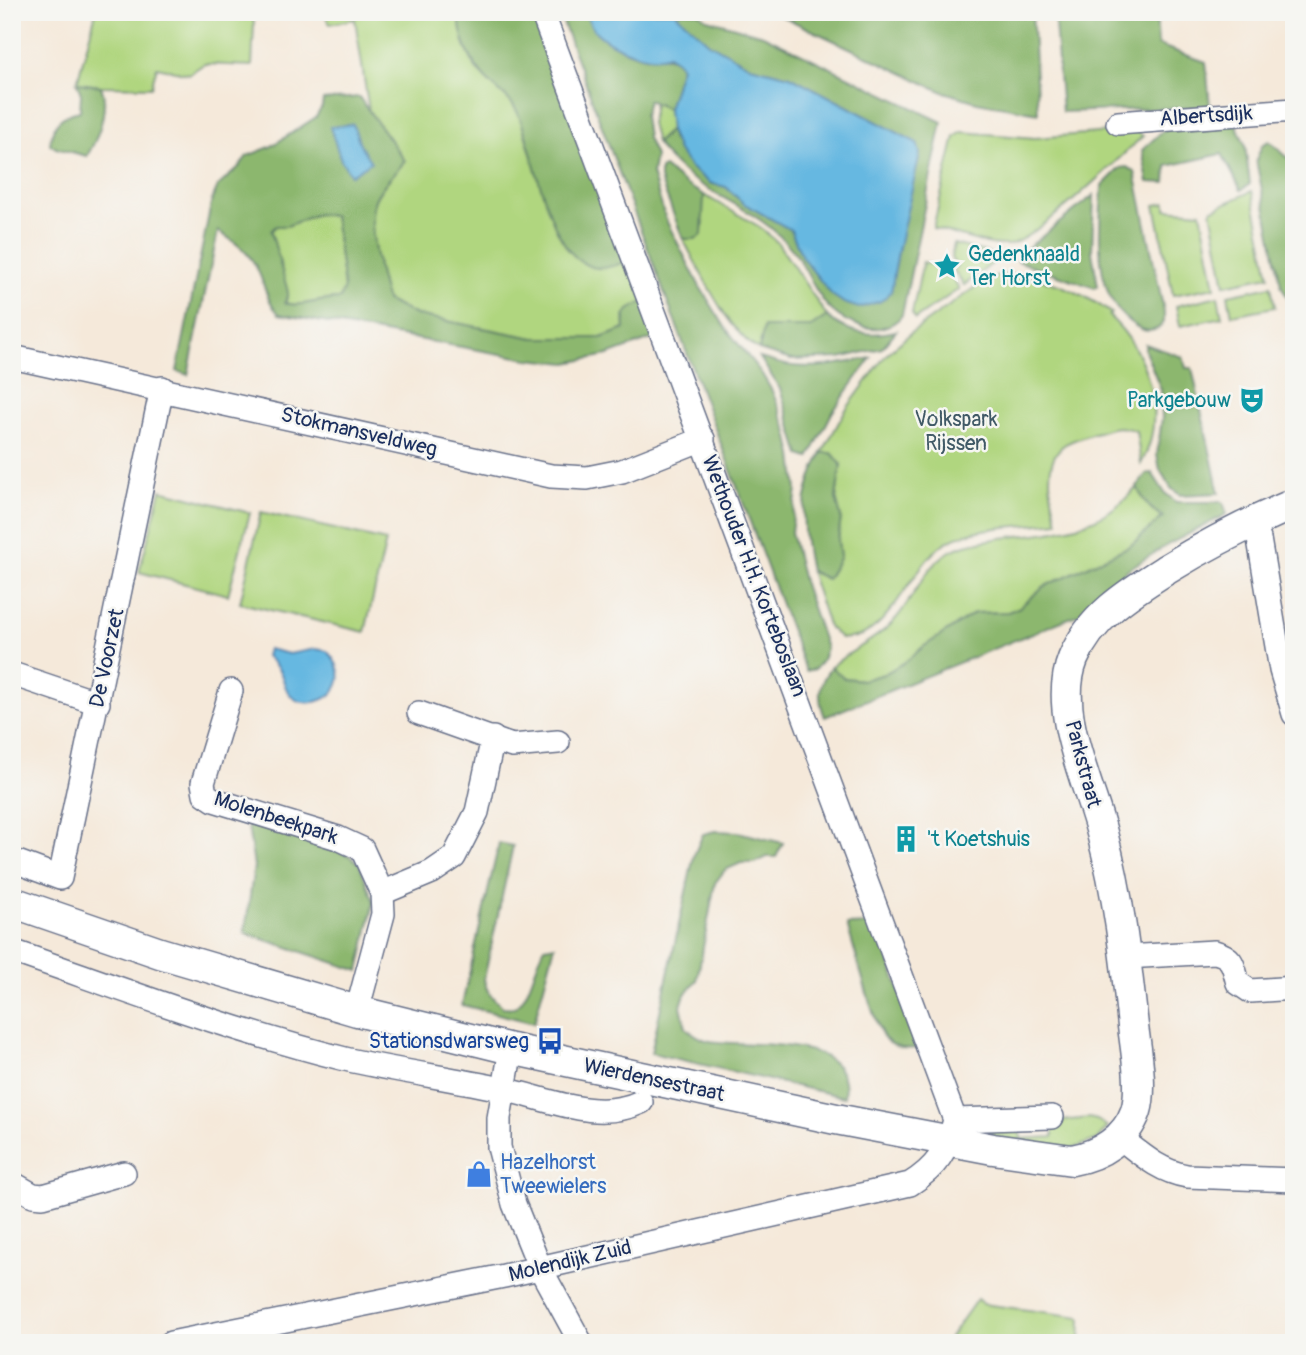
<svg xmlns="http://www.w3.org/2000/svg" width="1306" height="1355" font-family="Pangolin,sans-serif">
<rect width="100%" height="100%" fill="#f6f6f2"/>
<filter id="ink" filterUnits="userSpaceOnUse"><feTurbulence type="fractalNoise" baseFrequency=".0143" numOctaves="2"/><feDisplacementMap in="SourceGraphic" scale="14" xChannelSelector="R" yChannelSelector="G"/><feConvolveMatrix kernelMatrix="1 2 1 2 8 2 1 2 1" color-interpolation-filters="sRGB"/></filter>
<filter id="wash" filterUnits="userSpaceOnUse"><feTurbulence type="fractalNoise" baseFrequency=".00686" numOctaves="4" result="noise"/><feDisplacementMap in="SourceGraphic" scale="28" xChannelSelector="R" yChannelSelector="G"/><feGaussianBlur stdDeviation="1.57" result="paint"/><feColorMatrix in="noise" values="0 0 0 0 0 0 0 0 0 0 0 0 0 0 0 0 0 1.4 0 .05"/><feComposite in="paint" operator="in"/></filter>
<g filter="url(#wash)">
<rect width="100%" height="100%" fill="#f5e9da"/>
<g fill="#b0d67f" stroke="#66826e" stroke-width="2">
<polygon points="96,12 252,12 254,24 252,66 204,64 189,74 157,67 151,87 101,86 77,83"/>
<path d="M323 12H459L465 46 476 69 511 102 519 114 543 193 557 230 569 251 629 261 644 302 624 315 625 329 601 338H534L416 315 386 301C380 278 367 224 374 202 379 188 395 173 405 161L369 111 355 19 330 24Z"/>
<polygon points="654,103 668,109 670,130 656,143 651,124"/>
<path d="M1134 130 1143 136C1119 158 1031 245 1006 245 987 246 952 233 933 228L955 137 962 132 1035 138Z"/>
<polygon points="1252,191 1269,276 1225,285 1211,210"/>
<path d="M704 195 760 227 777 242 827 316 811 327H764L759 350C728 332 700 271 683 239H695L704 224 702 213Z"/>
<polygon points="1166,203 1166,209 1201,212 1215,287 1173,295 1155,205"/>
<path d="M317 214 334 215 344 287 340 299C324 298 297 308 285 303L287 298 271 231 276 226H287Z"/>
<polygon points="954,244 992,254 995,255 993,263 964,285 953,270 957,267 951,258"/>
<polygon points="923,262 938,266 944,276 949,274 959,289 915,319 912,313"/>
<path d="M1000 275C1039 273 1081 291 1111 313L1109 316C1148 351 1168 416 1141 464L1136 431C1117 424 1113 428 1094 433 1085 436 1072 440 1064 445 1041 462 1052 501 1058 522 1023 527 982 525 950 540 911 559 890 645 841 638L829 628 810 571 827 579 840 557 838 541 841 517 836 499 841 464 832 453H822L845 411 886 355 911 333 981 283Z"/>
<polygon points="1271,286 1275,307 1232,315 1228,295"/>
<polygon points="1218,296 1222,317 1180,326 1176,306"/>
<path d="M1137 487C1144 501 1149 509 1163 517L1130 546 1043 587 1020 607 1008 612 975 613 923 647 905 662 884 674 863 680 844 678 831 667C849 651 875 641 892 623 913 602 922 569 949 552 962 544 980 542 995 539 1051 531 1097 533 1137 487Z"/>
<polygon points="161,490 250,513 228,595 139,572"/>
<polygon points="261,512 386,541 365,632 240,603"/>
<polygon points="1089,1118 1097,1120 1108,1127 1098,1139 1072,1149 974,1134 973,1125 1019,1124 1021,1139 1053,1137 1053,1122"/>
<polygon points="977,1299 983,1304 1081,1317 1080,1343 946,1343"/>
</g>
<g fill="#8cb76e" stroke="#547366" stroke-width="2" fill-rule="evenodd">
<path d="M459 12H536L629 261C619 264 608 269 597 268 548 262 536 153 519 116 514 102 502 94 491 84 472 66 459 40 459 12Z"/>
<path d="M559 12H584C588 18 591 27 596 32 607 43 630 54 646 57 661 59 671 51 681 67L668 109 648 100 644 116 647 138 655 156 652 174 666 220 700 287 725 327 762 374 772 391 787 429 793 455 797 490 791 532 803 581 826 648 822 660 815 669 806 671Z"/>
<path d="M674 12H698L707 19 763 35 942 122 902 315C897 323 889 326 880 328 871 329 862 327 854 324 820 311 815 284 797 256 789 245 779 234 767 225 729 196 686 186 656 143L670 130 672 139 710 183 726 187 743 203 791 230 802 257 832 295 891 292 917 143 790 76 750 66 709 43Z"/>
<polygon points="773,12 1032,12 1038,113 977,102 941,91"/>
<polygon points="1054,12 1156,12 1158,45 1206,62 1210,107 1062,112"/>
<path d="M77 83 101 86C110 107 98 138 87 156L56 148 50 144C52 124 60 115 80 111L81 94Z"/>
<path d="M359 97 405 161C396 173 380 186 375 200 366 221 380 280 387 301L416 315 534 338H601L625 329C623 311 628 309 644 302L657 337 608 355 567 363 528 359 279 314C264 299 264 276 252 260 243 247 230 239 218 231L188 375 177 371 212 199 218 186 240 166 247 156 270 147 316 117 322 107 323 100ZM317 214 334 216 344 287 340 299C324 298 297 308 285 303L288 292 271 231 276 226H287Z"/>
<polygon points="1235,121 1245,145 1250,184 1241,190 1222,154 1167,166 1166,183 1148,182 1142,150 1168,126"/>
<polygon points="1269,141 1294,163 1294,301 1289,301 1281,285 1256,160 1262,145"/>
<polygon points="664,167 685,184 704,195 702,235 695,239 683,239 660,179 660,169"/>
<path d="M1127 167 1135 172 1164 312V322C1159 330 1150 333 1141 329 1090 304 1100 232 1102 186L1120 168Z"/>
<polygon points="1094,195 1092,252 1098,286 1095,288 1018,261 1020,254"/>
<path d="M827 316C847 334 870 337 896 331L882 348 840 358 791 360 759 350 764 327H811Z"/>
<polygon points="1145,344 1183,357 1186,368 1192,368 1219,493 1180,495 1171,488 1160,470 1157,455 1162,418 1161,390 1145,350"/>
<path d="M760 358C771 361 782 365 793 366 819 369 845 363 871 358L832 413 809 458 800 455 780 389Z"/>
<path d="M822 453H832L841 464 836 498 841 517 838 541 840 557 827 579 810 571C800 525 800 496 822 453Z"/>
<path d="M1152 473 1165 493 1176 502H1223L1227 514 1169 544 1127 570 1082 613 825 717C817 698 818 684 831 667L844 678 863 680 884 674 905 662 923 647 975 613 1008 612 1020 607 1043 587 1130 546 1163 517C1149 509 1144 501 1137 487L1146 474Z"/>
<polygon points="247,820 288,831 350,856 359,863 374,902 359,971 245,933 254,866"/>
<path d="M715 831 738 832 783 843 776 857H767L755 863H741L725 870 715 883 697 980 685 994 681 1006 686 1028C693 1033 701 1040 710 1041 749 1048 854 1032 844 1097L651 1053 694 855 703 834Z"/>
<path d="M499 843 513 846 484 979C486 992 493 999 503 1007 507 1007 511 1008 514 1007 529 1002 535 962 545 947L555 945 534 1023 462 1005Z"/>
<path d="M876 924 920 1047C908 1050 895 1049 885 1039 874 1026 854 946 847 925Z"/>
</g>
<g fill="#66b8e1" stroke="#4074a0" stroke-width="2">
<path d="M584 12H674L709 43 750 66 790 76 917 143 920 153 898 251 891 292 881 301 859 308 844 303 832 295 802 257 791 230 743 203 726 187 710 183 691 168 678 151 670 130 668 109 681 67 677 61 668 55C649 63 610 46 596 32 591 27 588 18 584 12Z"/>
<polygon points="353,124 361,147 371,162 351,175 341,160 330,127"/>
<path d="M268 649 289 654 316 649 327 651C363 689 312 714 292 697 284 690 285 681 280 672 277 666 271 661 266 656Z"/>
</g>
</g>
<g filter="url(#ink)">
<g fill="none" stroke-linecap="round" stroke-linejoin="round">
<defs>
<g id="minor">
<polyline points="1118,123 1294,110"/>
<polyline points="12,357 551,476 587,478 622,471 703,439"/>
<polyline points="1252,521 1259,539 1281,670 1294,714"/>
<polyline points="12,674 98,703"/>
<polyline points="231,691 203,783 205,794 214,800 338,838 362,849 382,893 383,914 357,1011"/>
<polyline points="419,713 512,746 558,742"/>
<polyline points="12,860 60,878 162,388"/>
<polyline points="382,893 432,872 454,857 477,812 493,738"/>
<path d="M12 951C122 989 232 1031 345 1059 397 1071 450 1078 502 1089 547 1098 596 1123 641 1102"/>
<path d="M1125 957 1215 952C1234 957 1233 966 1238 983L1250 991 1294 988"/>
<polyline points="511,1049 499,1118 499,1147 514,1204 540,1268 581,1343"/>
<polyline points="955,1120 1052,1117"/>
<path d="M1119 1137C1141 1154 1159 1171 1187 1176L1294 1180"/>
<polyline points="12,1183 33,1195 43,1196 124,1173"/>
<path d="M171 1343 504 1276 910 1184C937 1167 947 1151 955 1120L542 12"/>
</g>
<path id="major" d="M12 902 160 953 357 1011 511 1049 836 1119 993 1149 1072 1160C1100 1155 1126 1139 1136 1111 1143 1088 1136 1050 1133 1026 1126 962 1119 896 1102 833 1089 782 1052 711 1073 659 1091 616 1129 593 1167 569 1208 544 1249 523 1294 504"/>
</defs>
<use href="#minor" stroke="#677089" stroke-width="26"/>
<use href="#major" stroke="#677089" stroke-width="33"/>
<use href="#minor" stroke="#fff" stroke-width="23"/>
<use href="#major" stroke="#fff" stroke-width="30"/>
</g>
</g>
<defs>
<symbol id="sight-bare" viewBox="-9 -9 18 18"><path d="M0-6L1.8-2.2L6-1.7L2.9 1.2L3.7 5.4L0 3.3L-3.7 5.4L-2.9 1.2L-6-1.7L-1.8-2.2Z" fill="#0f9aa8" stroke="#f6f6f2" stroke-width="2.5" paint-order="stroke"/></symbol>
<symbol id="theatre-bare" viewBox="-9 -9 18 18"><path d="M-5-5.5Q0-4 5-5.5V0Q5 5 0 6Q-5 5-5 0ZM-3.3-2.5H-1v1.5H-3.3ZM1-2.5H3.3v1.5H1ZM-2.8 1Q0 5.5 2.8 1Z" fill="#0f9aa8" stroke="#f6f6f2" stroke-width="2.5" paint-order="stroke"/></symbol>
<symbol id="building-bare" viewBox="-9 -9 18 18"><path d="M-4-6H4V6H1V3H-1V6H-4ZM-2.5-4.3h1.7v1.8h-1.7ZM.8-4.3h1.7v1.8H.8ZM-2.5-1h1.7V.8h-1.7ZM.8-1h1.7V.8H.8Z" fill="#0f9aa8" stroke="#f6f6f2" stroke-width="2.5" paint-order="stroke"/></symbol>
<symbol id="bus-bare" viewBox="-9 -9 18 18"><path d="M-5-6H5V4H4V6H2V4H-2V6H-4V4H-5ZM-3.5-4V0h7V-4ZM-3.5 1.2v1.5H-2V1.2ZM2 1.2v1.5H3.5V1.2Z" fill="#1a4fb4" stroke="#f6f6f2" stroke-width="2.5" paint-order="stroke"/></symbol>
<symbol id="shop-bare" viewBox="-9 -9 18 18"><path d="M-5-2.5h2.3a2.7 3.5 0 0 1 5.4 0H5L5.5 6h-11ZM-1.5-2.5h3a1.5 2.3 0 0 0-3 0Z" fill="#3f7fe0" stroke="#f6f6f2" stroke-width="2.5" paint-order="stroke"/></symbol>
</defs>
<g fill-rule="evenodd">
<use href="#sight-bare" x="928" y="247" width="38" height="38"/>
<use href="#theatre-bare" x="1233" y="381" width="38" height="38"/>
<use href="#building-bare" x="887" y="820" width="38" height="38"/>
<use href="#bus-bare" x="531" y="1022" width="38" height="38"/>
<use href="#shop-bare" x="460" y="1155" width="38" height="38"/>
</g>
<g text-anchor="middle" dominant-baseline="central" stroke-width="5" stroke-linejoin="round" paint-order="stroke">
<g font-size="21" fill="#1b2f5e" stroke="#f6f6f2">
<text transform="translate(1206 116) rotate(-4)">Albertsdijk</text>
<text transform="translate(359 432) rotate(13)">Stokmansveldweg</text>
<text transform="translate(754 576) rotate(69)">Wethouder H.H. Korteboslaan</text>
<text transform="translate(107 658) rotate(-78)">De Voorzet</text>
<text transform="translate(1083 764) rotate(75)">Parkstraat</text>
<text transform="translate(276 818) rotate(18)">Molenbeekpark</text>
<text transform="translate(654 1080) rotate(12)">Wierdensestraat</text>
<text transform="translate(570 1261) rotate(-13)">Molendijk Zuid</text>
</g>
<g font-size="21" fill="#0d838f" stroke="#f6f6f2" text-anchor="start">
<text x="968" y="254">Gedenknaald<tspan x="968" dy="24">Ter Horst</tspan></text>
<text x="1231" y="400" text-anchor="end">Parkgebouw</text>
<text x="927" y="839">'t Koetshuis</text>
</g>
<g font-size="21" fill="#405966" stroke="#f6f6f2">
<text x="956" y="419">Volkspark<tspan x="956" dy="24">Rijssen</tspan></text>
</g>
<g font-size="21" fill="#164399" stroke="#f6f6f2" text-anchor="end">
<text x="529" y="1041">Stationsdwarsweg</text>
</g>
<g font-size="21" fill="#366cbe" stroke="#f6f6f2" text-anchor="start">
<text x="500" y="1162">Hazelhorst<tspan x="500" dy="24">Tweewielers</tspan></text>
</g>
</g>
<rect width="1306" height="1355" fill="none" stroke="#f6f6f2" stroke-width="42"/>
</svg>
